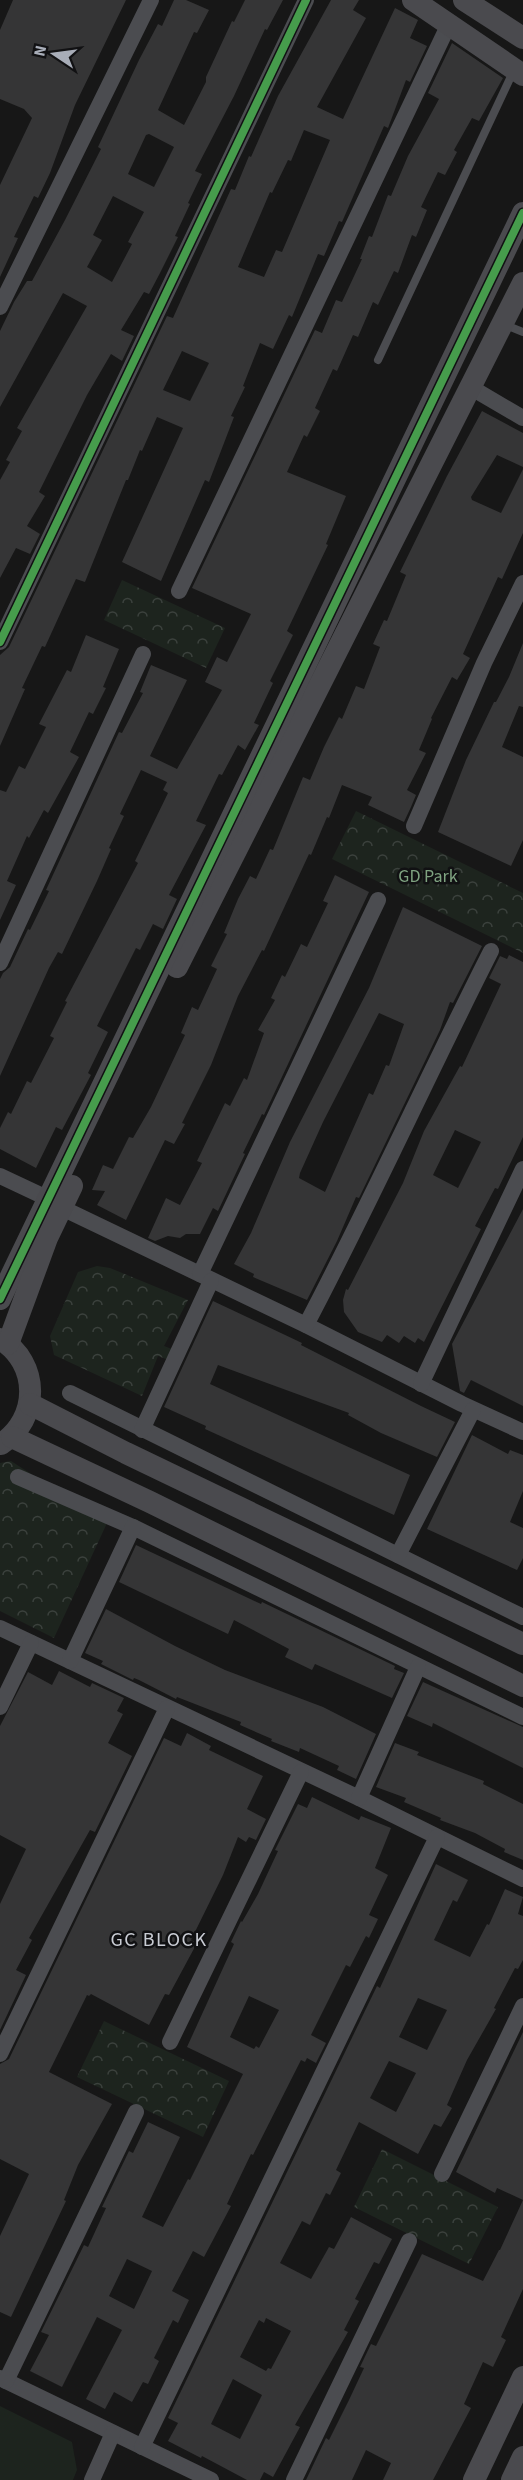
<svg xmlns="http://www.w3.org/2000/svg" width="523" height="2480" font-family="'Source Sans 3',sans-serif">
<defs>
<pattern id="park-crowns" width="20" height="18" patternUnits="userSpaceOnUse" patternTransform="scale(1.5)"><rect width="20" height="18" fill="#1d241e"/><path d="M2 6a3 3 0 1 1 6 0M12 15a3 3 0 1 1 6 0" fill="none" stroke="#3b413d"/></pattern>
</defs>
<rect width="100%" height="100%" fill="#171717"/>
<g fill="url(#park-crowns)">
<polygon points="122,580 225,628 206,668 104,620"/>
<polygon points="356,811 523,893 523,953 332,859"/>
<polygon points="97,1266 110,1268 188,1300 164,1346 177,1351 171,1361 158,1356 142,1396 54,1355 50,1336 78,1272"/>
<polygon points="11,1461 107,1523 54,1638 0,1611 0,1463"/>
<polygon points="104,2021 229,2081 203,2137 77,2077"/>
<polygon points="382,2149 498,2207 469,2264 354,2207"/>
</g>
<polygon fill="#1d241e" points="0,2406 72,2442 77,2470 73,2480 0,2480"/>
<g fill="#353536" fill-rule="evenodd">
<polygon points="13,0 126,0 75,105 50,173 38,198 34,196 14,237 18,238 0,277 0,185 32,118 24,109 0,99 0,30"/>
<path d="M174 0H186L209 10 197 33 194 32 158 110 184 125 206 82V77L232 21 234 22 245 0H283L267 30 265 29 234 96 195 171 202 174 188 203 190 204 175 236 178 237 160 273 149 294 144 292 121 330 134 336 122 361 111 354 87 395 39 492 45 496 27 526 40 534 30 554 16 548 0 578V480L10 462 6 460 22 431 17 428 87 306 63 293 0 407V331L14 302 27 281H32L65 220 101 149 98 147 139 60 158 24 162 26ZM149 134 174 147 154 187 128 174 146 135ZM113 196 144 212 128 242 132 244 112 282 87 267 102 240 93 235Z"/>
<path d="M331 0H359L353 10 366 18 317 107 343 119 395 8 418 20 410 38 427 46 410 82 406 80 388 128 384 126 342 222 339 221 324 256 318 254 292 317 289 315 273 349 260 343 243 386 245 387 231 416 234 417 209 482 205 480 161 581 122 562 183 428 157 417 142 451 140 450 128 480H126L85 582 76 579 45 647 42 646 22 688 25 689 0 746V655L9 647 167 316 173 318 231 189 235 190 249 156 251 157 278 96ZM304 130 330 140 282 252 276 250 264 277 238 267 270 192 272 193 288 160 291 161ZM182 351 209 363 190 401 163 390Z"/>
<polygon points="452,43 503,78 479,121 472,118 454,150 457,152 445,175 438,172 421,207 427,210 416,237 412,235 398,273 394,271 378,305 373,302 358,337 353,335 337,371 333,369 315,408 320,411 307,437 304,435 287,472 346,496 326,544 328,545 287,631 293,635 270,681 273,683 254,723 259,725 245,750 238,745 222,775 219,774 196,821 206,825 169,895 177,899 163,929 153,924 140,950 136,948 97,1026 108,1032 88,1073 91,1075 62,1130 56,1127 36,1168 0,1149 0,1128 8,1112 11,1114 27,1081 31,1083 54,1038 50,1036 67,1002 65,1001 138,863 135,861 168,793 163,790 167,782 141,770 120,814 124,816 109,848 111,849 97,881 62,954 58,952 49,968 0,1076 0,979 3,973 10,967 28,929 30,930 49,891 46,890 119,732 122,733 143,693 140,692 151,665 187,680 150,756 177,769 222,690 205,682 217,657 227,662 251,614 192,588 315,330 322,333 336,300 342,302 362,259 360,259 369,236 372,237 388,195 391,196 408,156 439,99 428,93"/>
<polygon points="482,411 523,433 523,467 497,455 471,497 472,500 501,513 523,469 523,533 502,579 498,577 463,654 470,658 457,680 452,677 431,718 432,719 419,750 426,753 407,790 416,795 411,807 404,822 368,805 372,797 342,785 329,818 327,817 311,855 309,854 264,951 262,950 238,996 211,1065 182,1123 185,1124 174,1144 165,1140 126,1220 97,1205 105,1191 92,1190 103,1165 113,1169 129,1137 133,1138 151,1107 185,1035 181,1033 192,1007 198,1010 217,969 211,966 227,934 224,933 238,899 250,876 256,879 270,849 273,850 303,777 310,780 324,747 339,717 342,719 356,686 364,689 380,647 373,644 384,620 387,621 406,575 400,572 447,476"/>
<polygon points="86,635 119,649 103,687 106,688 93,714 89,712 70,752 79,757 48,813 44,810 29,838 27,836 7,881 16,885 0,920 0,790 6,792 19,766 25,769 46,727 39,724 67,670 71,672"/>
<polygon points="523,643 523,707 519,706 502,747 523,757 523,840 511,866 438,832 466,760 494,702 496,702 509,677"/>
<polygon points="335,875 369,892 264,1115 262,1114 243,1153 245,1154 218,1211 213,1208 200,1234 186,1234 180,1238 168,1236 155,1241 148,1238 166,1198 180,1205 202,1163 197,1161 225,1103 230,1106 244,1078 247,1080 264,1033 258,1030 275,1000 271,998 282,975 285,977 301,944 307,947 328,903 323,901"/>
<path d="M403 907 482 946 453 1003 450 1002 440 1030 359 1198 356 1197 337 1241 307 1300 253 1277 254 1274 234 1264 251 1233 290 1142 369 988ZM379 1013 404 1024 389 1066 386 1065 373 1095 369 1093 325 1192 299 1178 300 1173 323 1122Z"/>
<path d="M509 955 523 962V1137L498 1189 495 1188 475 1226 481 1229 424 1342 418 1338 415 1343 404 1336 399 1343 387 1335 382 1342 358 1332 344 1312 343 1300 346 1289 348 1290 403 1183 424 1131 460 1066 462 1067 501 984 489 978 500 956 507 959ZM455 1130 481 1142 458 1188 433 1175Z"/>
<polygon points="523,1209 523,1406 471,1380 464,1393 460,1391 452,1344"/>
<polygon points="213,1301 302,1343 301,1345 421,1406 455,1422 437,1457 381,1433 348,1415 349,1413 218,1365 210,1384 410,1475 394,1515 205,1429 206,1426 164,1407"/>
<polygon points="472,1435 508,1454 510,1450 523,1455 523,1491 510,1522 523,1528 523,1558 517,1570 427,1529"/>
<polygon points="136,1545 261,1604 262,1602 395,1666 394,1669 404,1673 392,1698 315,1664 312,1670 285,1657 289,1649 234,1620 228,1634 119,1582"/>
<polygon points="106,1609 175,1646 225,1670 323,1707 376,1734 356,1779 337,1770 339,1766 300,1748 299,1752 271,1741 272,1739 240,1725 241,1722 177,1697 176,1699 139,1680 134,1678 133,1680 101,1664 103,1661 85,1653"/>
<polygon points="59,1671 90,1687 92,1683 124,1698 117,1711 123,1714 108,1743 132,1756 95,1832 90,1830 29,1938 32,1940 16,1970 26,1975 0,2030 0,1904 26,1849 0,1835 0,1726 28,1672 52,1685"/>
<polygon points="423,1682 523,1727 523,1768 433,1723 432,1727 407,1716"/>
<polygon points="187,1733 211,1746 209,1750 263,1776 247,1809 266,1819 256,1840 249,1837 246,1842 238,1837 223,1875 191,1940 197,1943 169,1995 165,1994 149,2025 91,1994 89,1996 87,1995 49,2072 112,2104 78,2165 64,2200 66,2201 11,2317 0,2312 0,2236 29,2174 0,2159 0,2064 9,2059 164,1738 181,1746"/>
<polygon points="395,1743 419,1752 417,1755 484,1781 483,1784 523,1804 523,1860 504,1852 505,1849 475,1833 440,1820 441,1818 404,1802 406,1798 376,1787"/>
<path d="M312 1797 359 1820 361 1816 391 1828 375 1868 388 1875 369 1915 378 1919 369 1938 366 1936 350 1967 346 1965 311 2035 326 2043 316 2063 307 2058 305 2062 301 2060 253 2155 251 2154 227 2204 231 2206 204 2257 193 2251 172 2291 189 2300 178 2323 173 2320 154 2358 159 2361 148 2384 143 2382 132 2402 114 2392 105 2409 86 2399 122 2330 97 2317 62 2387 30 2371 49 2335 41 2332 84 2245 88 2247 106 2208 102 2207 129 2151 133 2153 148 2122 180 2137 142 2217 163 2227 188 2179 190 2180 243 2074 187 2047 234 1944 231 1942 241 1921 242 1922 258 1894 278 1851 275 1850 298 1804 307 1808ZM249 1996 279 2010 259 2048 256 2046 254 2049 230 2037ZM127 2259 152 2271 134 2309 109 2296Z"/>
<path d="M436 1864 468 1880 457 1902 453 1900 434 1940 470 1957 487 1924 489 1925 505 1889 523 1897 518 1914 523 1916V1960L518 1969 515 1968 494 2008 496 2009 467 2060 447 2105 452 2108 441 2127 434 2124 418 2154 359 2122 336 2170 341 2173 330 2195 326 2193 310 2225 302 2221 280 2263 311 2279 329 2247 334 2249 351 2217 392 2239 379 2264 374 2262 355 2299 359 2301 344 2330 348 2332 295 2425 300 2427 273 2477 264 2472 260 2480H247L202 2456 201 2458 168 2441 178 2423 168 2418 377 1986 380 1988ZM418 1998 447 2010 427 2050 399 2037ZM389 2061 416 2073 396 2112 370 2098ZM266 2318 291 2331 271 2369 268 2368 266 2371 240 2357 259 2320 264 2323ZM233 2379 262 2395 240 2439 211 2424Z"/>
<polygon points="523,2032 523,2289 501,2337 506,2340 493,2367 483,2362 464,2404 471,2408 433,2480 383,2480 391,2463 366,2450 352,2480 306,2480 326,2438 329,2440 349,2400 364,2368 360,2367 371,2344 376,2346 422,2254 483,2281 499,2250 500,2250 523,2200 497,2188 495,2193 456,2172"/>
</g>
<g fill="none" stroke-linecap="round" stroke-linejoin="round">
<g stroke="#4b4c50" stroke-width="8">
<polyline points="503,324 523,332"/>
<polyline points="378,360 514,70"/>
</g>
<g stroke="#4b4c50" stroke-width="16">
<polyline points="0,307 151,0"/>
<polyline points="470,387 523,418"/>
<polyline points="179,591 449,24"/>
<polyline points="0,642 306,0"/>
<polyline points="414,826 484,663 523,583"/>
<polyline points="0,963 143,654"/>
<polyline points="0,1176 49,1199"/>
<polyline points="62,1208 306,1325 462,1404 523,1432"/>
<polyline points="200,1274 378,900"/>
<path d="M306 1325C371 1202 428 1075 491 951"/>
<polyline points="421,1384 523,1169"/>
<polyline points="70,1393 523,1617"/>
<polyline points="142,1430 211,1281"/>
<polyline points="18,1477 133,1527 523,1717"/>
<polyline points="398,1555 473,1410"/>
<polyline points="0,1628 359,1798 523,1879"/>
<polyline points="70,1661 133,1527"/>
<polyline points="0,1707 31,1643"/>
<polyline points="359,1798 418,1667"/>
<polyline points="170,2042 301,1772"/>
<polyline points="0,2054 167,1708"/>
<polyline points="442,2174 523,2006"/>
<polyline points="0,2378 211,2480"/>
<polyline points="6,2381 136,2112"/>
<polyline points="142,2447 437,1837"/>
<polyline points="92,2480 113,2433"/>
<polyline points="294,2480 409,2241"/>
</g>
<g stroke="#4a4a4e" stroke-width="22">
<polyline points="413,0 523,75"/>
<polyline points="464,0 523,38"/>
<polyline points="177,967 523,283"/>
<polyline points="0,1299 523,213"/>
<path d="M0 1339C40 1363 40 1419 1 1444"/>
<polyline points="8,1344 47,1238 72,1186"/>
<polyline points="30,1404 126,1453 523,1644"/>
<polyline points="12,1437 150,1502 523,1686"/>
<polyline points="474,2480 523,2377"/>
<polyline points="512,2480 523,2457"/>
</g>
<defs>
<g id="cycleway">
<polyline points="0,642 306,0"/>
<polyline points="0,1299 523,213"/>
</g>
</defs>
<use href="#cycleway" stroke="#111113" stroke-width="11"/>
<use href="#cycleway" stroke="#469c4c" stroke-width="8"/>
</g>
<g text-anchor="middle" dominant-baseline="central" stroke-width="5" stroke-linejoin="round" paint-order="stroke">
<g font-size="18" fill="#7fa381" stroke="#111113">
<text x="428" y="876">GD Park</text>
</g>
<g font-size="20" letter-spacing="1.5" fill="#c9ccd4" stroke="#111113">
<text x="159" y="1940">GC BLOCK</text>
</g>
</g>
<g transform="translate(54 54) rotate(283)" stroke="#111113" stroke-width="4.5" paint-order="stroke">
<path d="M0-4.5L10 22L0 15L-10 22Z" fill="#a8adb8"/>
<text y="-9" font-size="16" font-weight="bold" text-anchor="middle" fill="#a8adb8">N</text>
</g>
</svg>
